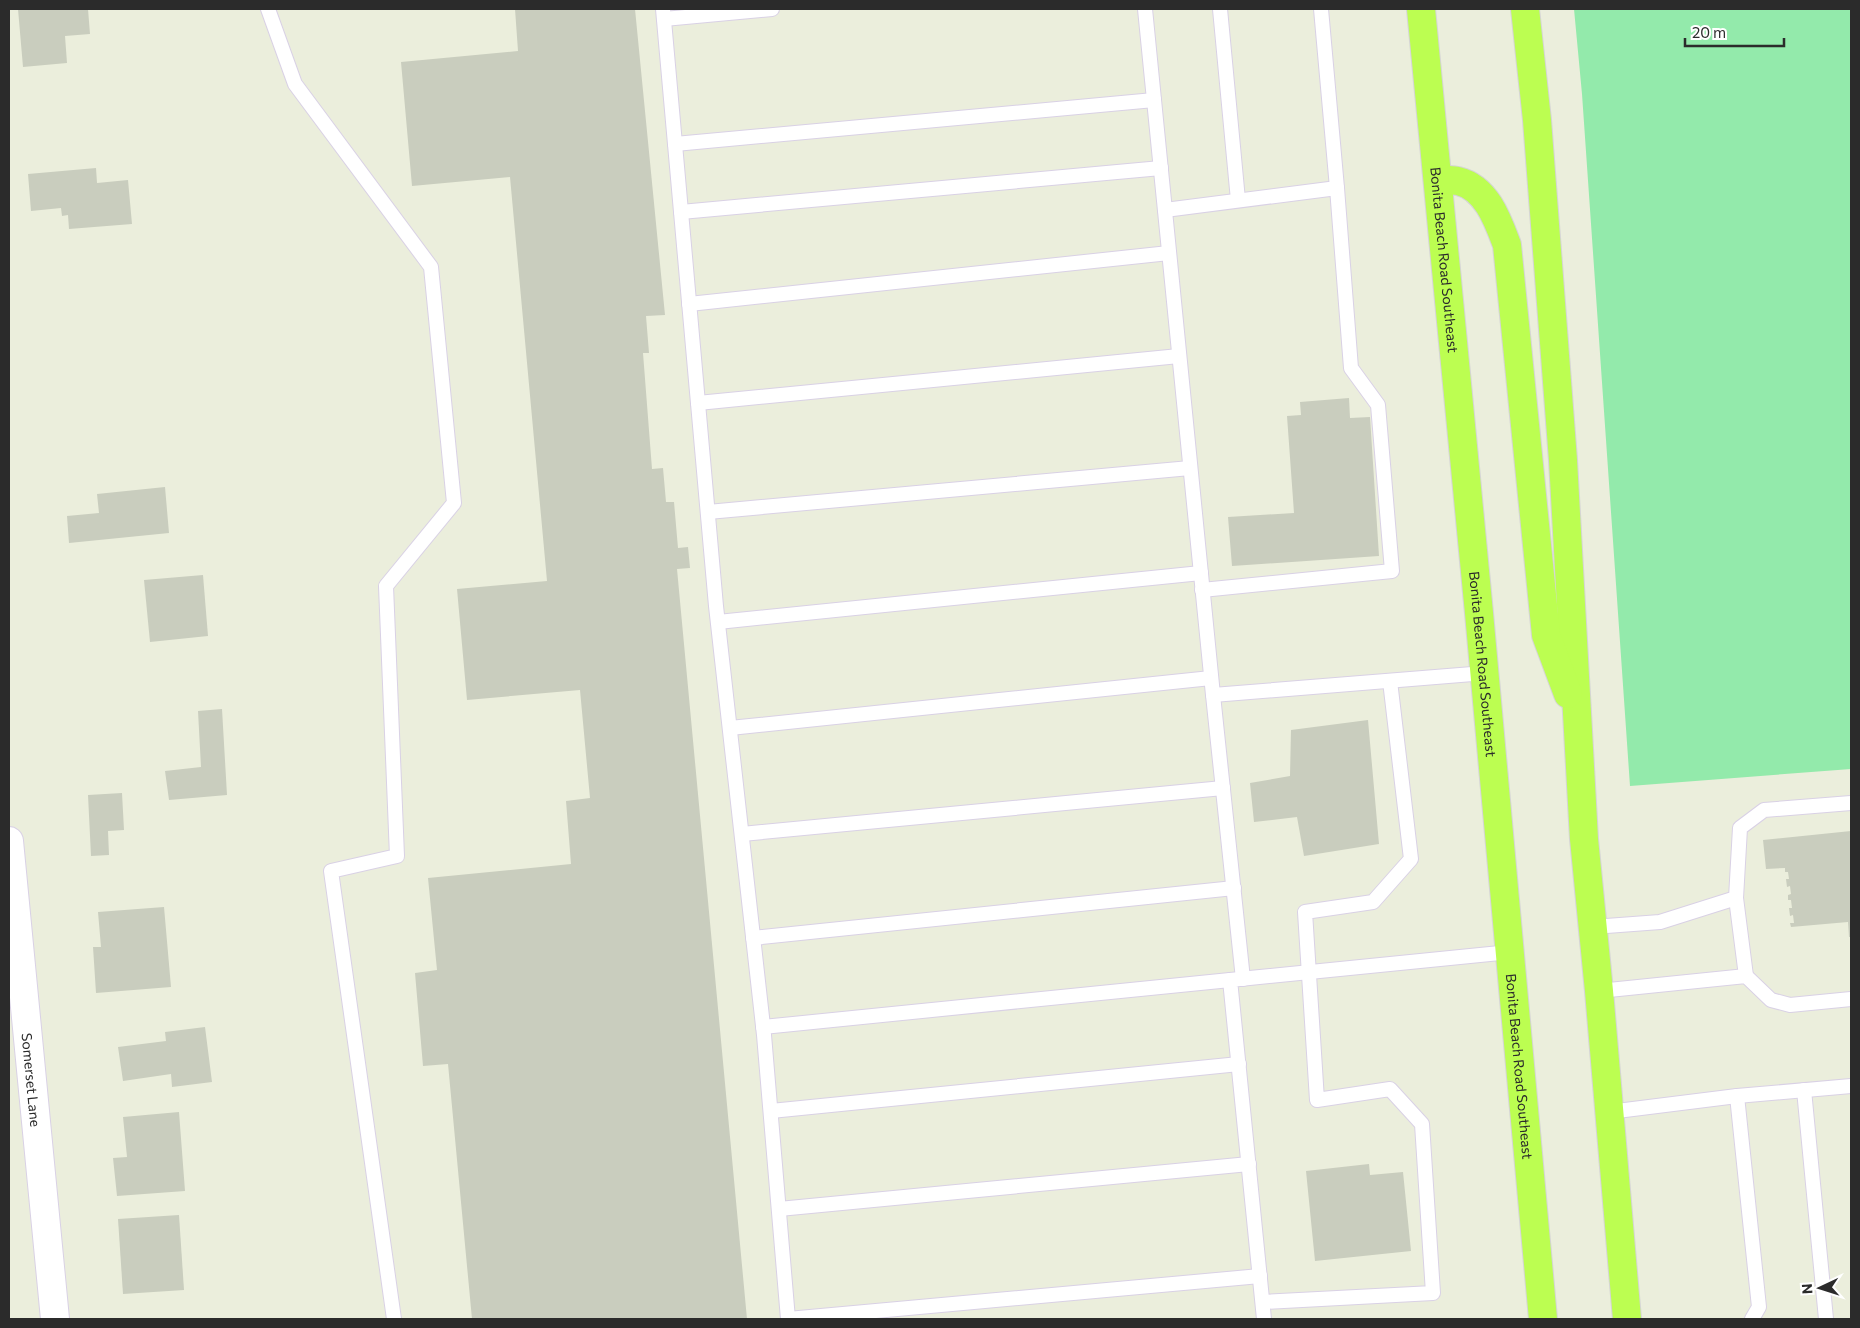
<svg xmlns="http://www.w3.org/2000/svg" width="1860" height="1328" font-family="Commissioner,sans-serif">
<rect width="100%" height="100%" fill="#ebeedc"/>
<polygon fill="#93eaab" points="1574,9 1851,9 1851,769 1630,786 1582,94"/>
<g fill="#c9cdbe">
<polygon points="18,9 88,9 90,34 65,36 67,63 23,67"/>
<polygon points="515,9 635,9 665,315 646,316 649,353 643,353 652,469 663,468 666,502 674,502 678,548 688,547 690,568 677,569 747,1319 472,1319 448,1064 423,1066 415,973 437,970 428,878 571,864 566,801 590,798 580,690 467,700 457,589 547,581 510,177 412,186 401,62 518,51"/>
<polygon points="96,168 97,183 128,180 132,224 69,229 68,215 62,216 61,208 31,211 28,174"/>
<polygon points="1349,398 1350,418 1370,417 1379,556 1232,566 1228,517 1294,513 1287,416 1301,415 1300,402"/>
<polygon points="165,487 169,533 69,543 67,516 99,513 97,494"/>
<polygon points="203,575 208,636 150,642 144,580"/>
<polygon points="222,709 227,795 169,800 165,771 201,767 198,711"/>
<polygon points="1368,720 1379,844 1304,856 1297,817 1254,822 1250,783 1290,776 1291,730"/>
<polygon points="122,793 124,830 108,831 109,855 91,856 88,795"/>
<polygon points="1851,831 1851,937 1849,937 1848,922 1791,927 1790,923 1794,923 1793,915 1790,916 1789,908 1792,908 1791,900 1788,900 1788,895 1791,894 1790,886 1787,887 1786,879 1789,879 1788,872 1785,872 1785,868 1766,869 1763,840"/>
<polygon points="164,907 171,987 96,993 93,947 101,947 98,912"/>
<polygon points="205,1027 212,1082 172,1087 171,1074 123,1081 118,1047 166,1041 165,1032"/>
<polygon points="179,1112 185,1191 117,1196 113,1158 127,1157 123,1117"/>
<polygon points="1369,1164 1370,1175 1403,1172 1411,1251 1315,1261 1306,1171"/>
<polygon points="179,1215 184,1290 123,1294 118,1219"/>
</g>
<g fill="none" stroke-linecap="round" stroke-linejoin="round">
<defs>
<g id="lane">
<polyline points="268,9 295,84 431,267 454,503 386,586 397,856 331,871 394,1319"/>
<polyline points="663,9 716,606 764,1035 788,1319"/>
<polyline points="1145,9 1213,695 1485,673"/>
<polyline points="1220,9 1238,200"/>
<polyline points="1321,9 1337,188"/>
<polyline points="664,19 772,9"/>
<polyline points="675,144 1154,100"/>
<polyline points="1165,210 1337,188 1351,368 1378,405 1392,571 1202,590"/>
<polyline points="681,212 1161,168"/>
<polyline points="689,304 1169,253"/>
<polyline points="698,403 1179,356"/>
<polyline points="708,512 1190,468"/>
<polyline points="718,622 1201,573"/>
<polyline points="1213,695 1243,979"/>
<polyline points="730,728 1211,678"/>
<polyline points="742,834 1223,788"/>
<polyline points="1736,898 1746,976"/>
<polyline points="1593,927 1660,922 1736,898 1740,828 1764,810 1851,803"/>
<polyline points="753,938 1234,888"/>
<polyline points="1599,991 1746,976 1771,1000 1790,1005 1851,999"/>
<polyline points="763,1027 1230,980"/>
<polyline points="1804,1090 1826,1319"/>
<polyline points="1737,1096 1759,1307 1752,1319"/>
<polyline points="771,1111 1239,1064"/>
<polyline points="1609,1112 1737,1096 1851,1086"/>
<polyline points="779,1209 1249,1164"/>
<polyline points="1263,1302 1433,1293 1422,1124 1390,1089 1317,1100 1305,912 1373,902 1411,859 1390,681"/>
<polyline points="788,1319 1260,1276"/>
<polyline points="1264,1319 1230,980 1510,952"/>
</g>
<g id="street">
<path id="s1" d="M9 841 55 1319"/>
</g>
<g id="primary">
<path id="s2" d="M1421 9 1479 613 1543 1319"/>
<polyline points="1525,9 1537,120 1563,460 1584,839 1599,991 1627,1319"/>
<path d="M1438 179C1445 180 1452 180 1458 181 1487 188 1498 221 1507 245L1546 635 1568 694"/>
</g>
</defs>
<use href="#lane" stroke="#d9d1e5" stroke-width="16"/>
<use href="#street" stroke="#d9d1e5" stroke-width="30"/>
<use href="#primary" stroke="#d5d5d5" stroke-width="30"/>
<use href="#lane" stroke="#fff" stroke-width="14"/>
<use href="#street" stroke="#fff" stroke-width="28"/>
<use href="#primary" stroke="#bcfe51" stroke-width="28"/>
</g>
<g text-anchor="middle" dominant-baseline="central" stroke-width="4" stroke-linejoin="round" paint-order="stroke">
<g font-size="14" fill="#2b2b2b" stroke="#fff">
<text stroke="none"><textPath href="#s2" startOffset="252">Bonita Beach Road Southeast</textPath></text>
<text stroke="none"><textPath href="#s2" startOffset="658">Bonita Beach Road Southeast</textPath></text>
<text stroke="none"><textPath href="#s2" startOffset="1062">Bonita Beach Road Southeast</textPath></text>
<text stroke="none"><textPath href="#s1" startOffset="240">Somerset Lane</textPath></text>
</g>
</g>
<rect width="1860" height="1328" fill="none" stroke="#2b2b2b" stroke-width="20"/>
<g transform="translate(1820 1288) rotate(266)" stroke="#ffffff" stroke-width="4" paint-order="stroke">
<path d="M0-4L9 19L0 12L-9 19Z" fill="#2b2b2b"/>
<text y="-8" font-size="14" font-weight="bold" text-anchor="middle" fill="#2b2b2b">N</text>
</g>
<path d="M1685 38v8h99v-8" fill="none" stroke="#2b2b2b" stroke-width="2.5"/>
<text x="1692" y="38" font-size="15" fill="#2b2b2b" stroke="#ffffff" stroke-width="4" paint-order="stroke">20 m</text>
</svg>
